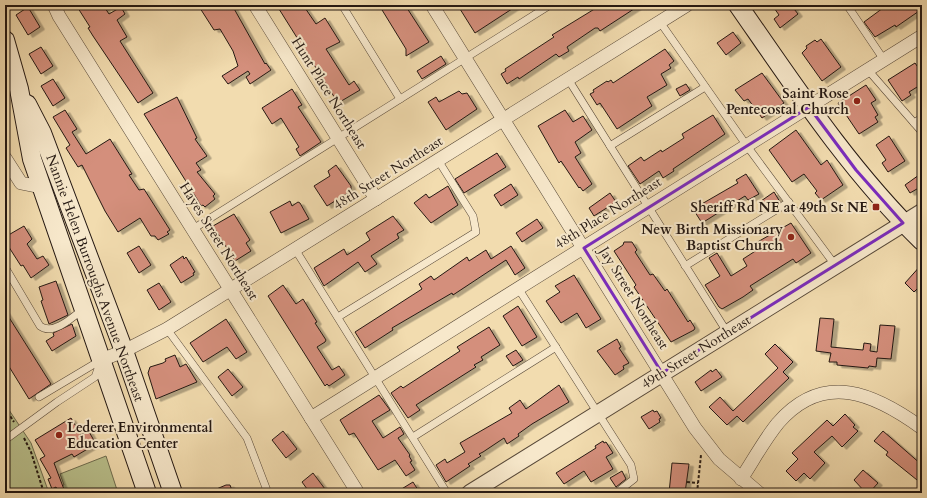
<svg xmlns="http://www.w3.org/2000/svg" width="927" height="498" font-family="Cardo,serif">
<defs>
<filter id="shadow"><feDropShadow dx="4.5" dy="2.5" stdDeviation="0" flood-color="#0004"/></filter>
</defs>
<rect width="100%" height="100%" fill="#f2dcaf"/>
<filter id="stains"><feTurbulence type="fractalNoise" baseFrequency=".005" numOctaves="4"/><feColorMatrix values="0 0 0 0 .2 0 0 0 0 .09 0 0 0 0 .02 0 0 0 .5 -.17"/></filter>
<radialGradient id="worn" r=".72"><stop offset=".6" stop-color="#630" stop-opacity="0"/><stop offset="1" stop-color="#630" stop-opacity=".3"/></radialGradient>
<g fill="#b9c08c" stroke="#6e6c4f">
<polygon points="5,404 31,443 49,493 5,493"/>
<polygon points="106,456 118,493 53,493 52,489 64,485 60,474"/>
</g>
<g fill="#d48f7b" stroke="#241812" filter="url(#shadow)">
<polygon points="76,5 103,5 109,14 121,7 125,14 117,20 127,37 120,41 153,93 138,103 93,36 88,28 90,27"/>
<polygon points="198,5 232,5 265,64 266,63 271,70 250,84 246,77 250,74 248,71 228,84 222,76 238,66 233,51 220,29 214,30"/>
<polygon points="287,5 303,5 316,24 325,18 340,42 326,49 349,85 354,81 360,90 338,103 279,9"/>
<polygon points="379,5 405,5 429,42 406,56 406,49"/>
<polygon points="467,5 518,5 475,33 460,9"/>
<polygon points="601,5 640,5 600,31 598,28 595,28 567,47 569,51 559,57 556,54 519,79 518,77 507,84 501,74 506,71 505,69 554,37 552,35"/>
<polygon points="772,5 791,5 798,14 780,28 774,19 779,15"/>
<polygon points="880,5 922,5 922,9 896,27 895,25 875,37 864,22 883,8"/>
<polygon points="28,7 40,27 28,35 16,15"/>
<polygon points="733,32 741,43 726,55 717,43"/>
<polygon points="821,39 841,67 822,81 802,53 807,48 806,46 815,40 817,42"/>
<polygon points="41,47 53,66 41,74 29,54"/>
<polygon points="665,49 674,61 669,65 671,68 661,74 667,85 647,97 652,106 617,129 600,103 597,105 590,94 594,92 593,90 607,81 608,82 611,80 613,83"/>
<polygon points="441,56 446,64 422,79 417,71"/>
<polygon points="915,63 922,73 922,84 909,92 911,95 902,101 888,80"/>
<polygon points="762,73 784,103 762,118 748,99 744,101 735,90"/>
<polygon points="53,79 65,98 53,106 41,86"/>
<polygon points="686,84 690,90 680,96 676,89"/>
<polygon points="866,85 876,100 871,103 878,115 875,117 878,122 859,134 838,103"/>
<polygon points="292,89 302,105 298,107 321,142 300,156 296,149 299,147 281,118 272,124 262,108"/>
<polygon points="459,91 462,94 467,93 477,109 446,130 428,102 436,97 439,102"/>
<polygon points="177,97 197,138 195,139 207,156 196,163 201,170 197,172 215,194 213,196 215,199 205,207 203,205 201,206 197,199 144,114"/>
<polygon points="65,110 77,129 72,132 86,154 110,139 132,174 129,175 139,190 144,189 170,230 167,232 169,234 158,240 155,236 151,236 140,218 118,232 105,211 82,165 78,167 66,148 70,145 53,117"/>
<polygon points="565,110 573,122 583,116 592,130 575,142 581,153 575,157 592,184 583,191 580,187 579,188 561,161 559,163 538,126"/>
<polygon points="713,115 725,134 673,169 674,171 663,178 659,171 640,184 628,166 641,157 644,161 661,150 662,152 684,138 682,134"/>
<polygon points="796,130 821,165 827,160 843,185 821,200 815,193 817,191 804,174 792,182 769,150"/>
<polygon points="889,136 905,161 888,172 882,163 886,160 876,145"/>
<polygon points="497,153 506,167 464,193 455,179"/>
<polygon points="336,165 351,186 351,191 327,206 314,186 330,176 328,171"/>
<polygon points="746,174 759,194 748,200 745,196 702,223 693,209 738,183 736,180"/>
<polygon points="919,175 922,180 922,186 910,193 905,185"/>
<polygon points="511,184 518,195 501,206 494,195"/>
<polygon points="448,186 458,205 431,223 414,203 426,194 429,198"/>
<polygon points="774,192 780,202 767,210 761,201"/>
<polygon points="610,193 616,202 594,216 589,208"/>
<polygon points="290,201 292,206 298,202 300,203 309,219 281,233 270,212"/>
<polygon points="234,214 250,240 246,243 251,251 235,261 213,226"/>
<polygon points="393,216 404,230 397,234 399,238 371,256 377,264 365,272 358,262 324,286 314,268 344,249 347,255 370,240 366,233"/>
<polygon points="537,219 543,228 522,242 516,233"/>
<polygon points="791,223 811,253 796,263 793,259 750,286 753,290 743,297 722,309 719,307 705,285 720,276 709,258 717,253 731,276 747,266 743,259 757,250 754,244"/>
<polygon points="24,226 32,239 27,244 37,259 43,256 49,265 31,278 23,265 21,266 5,241 5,237"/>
<polygon points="624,242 632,242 637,250 635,252 650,275 653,274 665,291 667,289 688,322 690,320 695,328 694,330 671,342 634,287 636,285 614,251 623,245"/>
<polygon points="139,246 151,265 139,273 127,253"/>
<polygon points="511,246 525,268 515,275 506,260 453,295 452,293 392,328 393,330 365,348 355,332 422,289 419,284 431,276 434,280 467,257 469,261 486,250 491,259"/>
<polygon points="183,256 184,259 186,257 195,272 193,273 194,275 181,283 170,265"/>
<polygon points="922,264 922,284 914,292 905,283"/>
<polygon points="574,275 601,319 586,328 577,313 561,323 546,301 560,292 555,286"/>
<polygon points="56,281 68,315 49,324 41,301 43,300 39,287"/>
<polygon points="159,283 171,302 159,310 147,290"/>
<polygon points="283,285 296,304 303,299 317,322 315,323 326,340 325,342 317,347 332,370 339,366 345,375 329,386 327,384 325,386 268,296"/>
<polygon points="518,306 537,337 522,346 503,316"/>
<polygon points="5,311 51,384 29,399 5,360"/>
<polygon points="820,318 834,319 831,347 863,350 864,343 871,344 870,351 877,352 880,325 895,326 891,359 877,358 876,367 869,366 868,368 837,365 837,362 829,362 831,353 816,351"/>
<polygon points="226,319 247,352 236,359 227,347 203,362 190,343"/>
<polygon points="72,324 76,336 52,351 46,341 54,336 53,333"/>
<polygon points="489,327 500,345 481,357 483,360 474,365 476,367 416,405 420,410 408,418 391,393 401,386 403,388 460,351 457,347"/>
<polygon points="617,339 621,347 619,348 629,363 623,366 624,369 615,375 597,351"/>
<polygon points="775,344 793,362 783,372 789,378 743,422 737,416 727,425 709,407 720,397 733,411 750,395 778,368 765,354"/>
<polygon points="516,350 523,360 513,366 506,356"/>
<polygon points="175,355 180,367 186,364 197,382 156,399 148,373 150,367 163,363 166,361 165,359"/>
<polygon points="228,369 243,387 232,396 218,377"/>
<polygon points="716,369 722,377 701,391 695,382 711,370 712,372"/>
<polygon points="559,385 569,402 532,424 518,434 519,436 507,444 504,438 483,452 479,454 481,456 468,464 470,466 446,482 436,465 445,459 447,463 465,452 460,443 512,413 509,408 520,400 526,409"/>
<polygon points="379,395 390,410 372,421 383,438 400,427 404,434 398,438 410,455 409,456 412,461 410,462 415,470 406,476 395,460 378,470 354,433 349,435 340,420"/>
<polygon points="653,410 654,412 657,411 661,418 659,419 660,422 649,429 641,417"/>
<polygon points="845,414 855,425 853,427 858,431 842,447 832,436 814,452 825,463 810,479 804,473 796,481 786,471 798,459 792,453 827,420 833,426"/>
<polygon points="71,418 81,435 88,430 96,444 74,457 72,454 54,463 65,492 59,493 56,487 52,489 48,479 51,478 40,459 45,456 35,440"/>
<polygon points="283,431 297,449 286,458 272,440"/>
<polygon points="883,431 922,465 922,484 886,455 888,452 874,441"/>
<polygon points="603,441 604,443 606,442 613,453 606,457 613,469 591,482 584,471 564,484 556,473 596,448 595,446"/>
<polygon points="672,463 689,464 685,493 669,493"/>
<polygon points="863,470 878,483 869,493 866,493 854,480"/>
<polygon points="622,471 626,479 616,487 610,478"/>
<polygon points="313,473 328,493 310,493 302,482"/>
<polygon points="413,482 420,493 395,493"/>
<polygon points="226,485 230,485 233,493 207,493"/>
</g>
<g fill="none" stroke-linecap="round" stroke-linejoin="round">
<defs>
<g id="service">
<polyline points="342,5 400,99"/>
<polyline points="847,5 884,60"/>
<polyline points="660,22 747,146 835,265"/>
<polyline points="868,70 922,132"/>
<polyline points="568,79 727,332"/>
<polyline points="914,123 922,118"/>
<polyline points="610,146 705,87"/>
<polyline points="193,229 550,5"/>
<polyline points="295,249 447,493"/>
<polyline points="685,266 789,202"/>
<path d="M5 267 40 326C53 336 73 317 83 309"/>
<polyline points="518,288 631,465 634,479 616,493"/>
<polyline points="338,317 476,232 473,216 438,160"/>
<polyline points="167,329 247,438 268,493"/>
<polyline points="39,397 101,360"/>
<polyline points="413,437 556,347"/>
<polyline points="5,440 57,402 95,377 99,366"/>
</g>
<g id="minor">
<polyline points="54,5 59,16 358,493"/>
<polyline points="255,5 376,199"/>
<polyline points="432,5 695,428 719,459 759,493"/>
<polyline points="5,158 21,183 41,187"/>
<polyline points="101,360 124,351 167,329 687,5"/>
<polyline points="311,418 922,36"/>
<path d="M741 479C753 461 764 440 778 423 824 370 875 394 922 428"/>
</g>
<polyline id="tertiary" points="470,493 922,212"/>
<g id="secondary">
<path d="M738 5C795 87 850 171 922 241"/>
<polyline points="5,40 19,89 32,159 147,493"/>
<polyline points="27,104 42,133 124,351 173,493"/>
</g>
</defs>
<use href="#service" stroke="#584939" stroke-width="8"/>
<use href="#minor" stroke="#584939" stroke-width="14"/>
<use href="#tertiary" stroke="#584939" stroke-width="18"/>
<use href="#secondary" stroke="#241812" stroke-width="20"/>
<g stroke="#241812" stroke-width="2" stroke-dasharray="3 2" stroke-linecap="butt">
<polyline points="5,408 14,422"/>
<polyline points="24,438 31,452 44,493"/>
<polyline points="687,482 698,483"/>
<polyline points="697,493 701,455"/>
</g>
<use href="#service" stroke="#f7e8cb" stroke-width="7"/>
<use href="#minor" stroke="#f7e8cb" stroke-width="13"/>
<use href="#tertiary" stroke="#f7e8cb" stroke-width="16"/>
<use href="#secondary" stroke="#f7e8cb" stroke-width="18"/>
</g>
<path fill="none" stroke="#7b2cbf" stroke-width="3" stroke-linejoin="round" d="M809 107 856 170 903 223 662 373 584 248Z"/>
<g fill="#8f2418" stroke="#f7e8cb" stroke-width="1.5">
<circle cx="857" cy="101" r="4"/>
<rect x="872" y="203" width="8" height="8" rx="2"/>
<circle cx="791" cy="237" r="4"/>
<circle cx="59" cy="435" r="4"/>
</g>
<g text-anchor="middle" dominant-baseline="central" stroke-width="4" stroke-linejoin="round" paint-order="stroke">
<g font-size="14" fill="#241812" stroke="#f7e8cb">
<text transform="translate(329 93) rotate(58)">Hunt Place Northeast</text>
<text transform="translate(388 173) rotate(-32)">48th Street Northeast</text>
<text transform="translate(608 213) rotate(-32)">48th Place Northeast</text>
<text transform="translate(219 241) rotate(58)">Hayes Street Northeast</text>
<text transform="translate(95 278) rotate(70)">Nannie Helen Burroughs Avenue Northeast</text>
<text transform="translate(634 298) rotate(58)">Jay Street Northeast</text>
<text transform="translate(696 352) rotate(-32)">49th Street Northeast</text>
</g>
<g font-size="14" font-weight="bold" fill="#241812" stroke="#f7e8cb" text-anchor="end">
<text x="849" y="93">Saint Rose<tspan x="849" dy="16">Pentecostal Church</tspan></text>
<text x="868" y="207">Sheriff Rd NE at 49th St NE</text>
<text x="783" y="229">New Birth Missionary<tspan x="783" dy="16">Baptist Church</tspan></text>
<text x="67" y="427" text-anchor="start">Lederer Environmental<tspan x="67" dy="16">Education Center</tspan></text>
</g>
</g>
<rect width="927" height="498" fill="none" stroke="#f2dcaf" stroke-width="20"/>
<rect x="6" y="6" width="915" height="486" fill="none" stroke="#241812" stroke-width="2"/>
<rect x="10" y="10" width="907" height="478" fill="none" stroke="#241812"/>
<rect width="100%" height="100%" filter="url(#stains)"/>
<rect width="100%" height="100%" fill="url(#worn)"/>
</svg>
